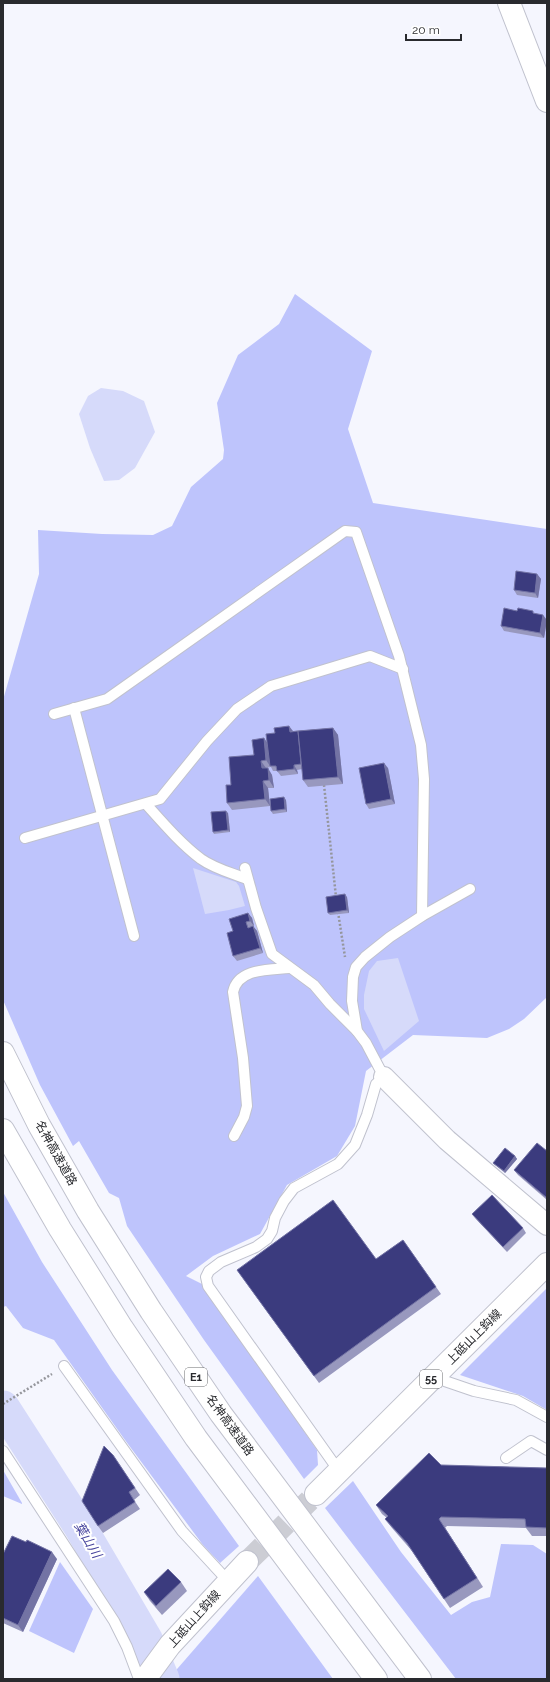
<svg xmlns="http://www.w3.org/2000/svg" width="550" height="1682" font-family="Raleway,'Noto Sans JP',sans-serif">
<rect width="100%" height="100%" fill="#f5f6fe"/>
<g fill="#bec4fc">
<polygon points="295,294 372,351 348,429 373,503 547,529 547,999 546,998 524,1019 509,1029 487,1038 413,1035 366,1071 355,1126 337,1156 287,1185 260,1234 213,1256 186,1276 202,1284 317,1450 318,1465 304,1479 204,1340 127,1226 119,1198 109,1193 79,1141 73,1146 40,1085 3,1000 3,700 39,574 38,530 102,534 153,535 172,526 191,487 223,459 224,450 217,403 238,355 279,324"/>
<polygon points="3,1192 42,1262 112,1370 239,1546 220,1563 203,1545 125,1440 54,1340 23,1328 6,1306 3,1307"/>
<polygon points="547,1288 547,1410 523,1396 460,1375"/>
<polygon points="3,1470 22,1503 22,1504 3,1496"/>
<polygon points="353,1481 401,1552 451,1615 472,1602 490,1597 501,1544 533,1545 547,1554 547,1679 456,1679 325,1508"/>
<polygon points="60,1562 93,1609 74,1653 29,1631"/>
<polygon points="258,1576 333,1679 173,1679 171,1676"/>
</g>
<g fill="#d6dafa">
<polygon points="101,388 123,391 144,401 155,432 135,468 119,480 104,481 90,448 79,414 88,396"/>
<polygon points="193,868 236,882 239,886 245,906 229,910 205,914"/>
<polygon points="398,958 419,1021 384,1051 364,1009 364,995 369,971 377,961"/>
</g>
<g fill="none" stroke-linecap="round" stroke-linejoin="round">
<polyline stroke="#d6dafa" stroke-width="33" points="3,1407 79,1525 146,1639 163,1679"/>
<polyline stroke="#cccdd4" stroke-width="22" stroke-dasharray="22 11" stroke-linecap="butt" points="247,1562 316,1494"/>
<defs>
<g id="service">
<polyline points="74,708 134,936"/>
<polyline points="54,714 107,699 345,531 356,532 399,656 421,745 424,779 422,916"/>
<path d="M146 804C163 823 181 844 201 859 215 869 232 873 247 879"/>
<polyline points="25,838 160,799 207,741 237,709 271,686 370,656 403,669"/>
<polyline points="245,868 256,908 272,954 314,985 330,1004 357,1031"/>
<path d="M234 1136 244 1117 247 1106 243 1058 233 992C238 968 269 970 289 968"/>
<polyline points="64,1366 182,1531 228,1581"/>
<polyline points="433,1377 474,1391 516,1400 547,1417"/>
<polyline points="3,1451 114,1621 127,1647 139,1679"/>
<polyline points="506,1458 531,1441 547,1450"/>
<polyline points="339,1471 208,1286 206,1277 209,1271 221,1262 256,1247 267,1239 272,1231 275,1218 284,1201 294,1188 338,1164 355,1145 367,1115 376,1084 384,1077 366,1043 357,1031 352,1001 353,977 356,967 365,957 390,937 422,916 470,889"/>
</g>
<polyline id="minor" points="384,1077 447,1140 547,1225"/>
<polyline id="tertiary" points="509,3 547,101"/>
<g id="primary">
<polyline points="316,1494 547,1264"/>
<polyline points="145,1679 170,1645 247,1562"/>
</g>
<g id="motorway">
<polyline points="3,1053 39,1125 88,1211 151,1311 221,1414 420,1679"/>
<polyline points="3,1130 60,1229 122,1328 196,1438 376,1679"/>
</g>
</defs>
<use href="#service" stroke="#c0c2ce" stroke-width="12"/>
<use href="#minor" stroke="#c0c2ce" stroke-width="22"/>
<use href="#tertiary" stroke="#c0c2ce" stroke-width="24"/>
<use href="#primary" stroke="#c0c2ce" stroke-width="24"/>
<use href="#motorway" stroke="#c0c2ce" stroke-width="24"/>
<g stroke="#95969c" stroke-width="2.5" stroke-dasharray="2 2" stroke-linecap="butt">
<polyline points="324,785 336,897"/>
<polyline points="338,912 345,957"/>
<polyline points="3,1404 52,1374"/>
</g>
<use href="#service" stroke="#fff" stroke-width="10"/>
<use href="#minor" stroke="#fff" stroke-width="20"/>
<use href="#tertiary" stroke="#fff" stroke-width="22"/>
<use href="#primary" stroke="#fff" stroke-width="22"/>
<use href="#motorway" stroke="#fff" stroke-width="22"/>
</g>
<g fill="#9898be">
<polygon points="537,574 541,579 538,598 517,595 514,590"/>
<polygon points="535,614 547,620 544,638 504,631 501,626"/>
<polygon points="333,728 338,735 343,784 308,787 303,780 302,769 297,770 298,774 281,776 277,771 273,771 271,767 266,768 272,775 274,788 268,788 270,806 232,810 227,803 231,785 254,755 267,742 293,731"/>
<polygon points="388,768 395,804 369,809 366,804"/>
<polygon points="286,800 287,812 273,814 271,811"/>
<polygon points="228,813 230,832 214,834 213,832"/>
<polygon points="347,897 349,913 330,915 328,913"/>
<polygon points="248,913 252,918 254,926 250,927 253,926 257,931 263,953 237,961 233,956 233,931"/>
<polygon points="547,1151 547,1200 518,1175 514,1170"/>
<polygon points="515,1156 517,1159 505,1173 495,1165 493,1163"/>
<polygon points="472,1214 523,1228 526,1233 507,1252 476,1219"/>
<polygon points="403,1240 441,1294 319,1383 237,1270 376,1259"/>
<polygon points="113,1455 140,1495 134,1500 140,1509 103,1533 98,1526"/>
<polygon points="441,1465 547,1468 547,1536 532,1536 526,1528 447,1526 445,1528 483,1587 450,1608 412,1551 392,1528 385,1519 387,1518 382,1514 376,1505"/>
<polygon points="3,1554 57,1559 23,1632 3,1623"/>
<polygon points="181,1582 187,1591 162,1615 150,1601 144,1592"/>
</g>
<g fill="#7373a4">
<polygon points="537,574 541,579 538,598 535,593"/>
<polygon points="543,615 547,620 544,638 540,633"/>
<polygon points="289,726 293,731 290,732"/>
<polygon points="333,728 338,735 343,784 338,777"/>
<polygon points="264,738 269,745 270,766 266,760"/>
<polygon points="261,761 266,768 262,768"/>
<polygon points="384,763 388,768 395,804 391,799"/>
<polygon points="294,765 297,770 298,774 294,769"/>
<polygon points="268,768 272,775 274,788 269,780"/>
<polygon points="263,781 268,788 270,806 265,799"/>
<polygon points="284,797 286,800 287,812 285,809"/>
<polygon points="226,811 228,813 230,832 228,830"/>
<polygon points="345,894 347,897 349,913 347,910"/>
<polygon points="248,913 252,918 254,926 250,921"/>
<polygon points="253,926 257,931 263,953 260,948"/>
<polygon points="515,1156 517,1159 505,1173 504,1171"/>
<polygon points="439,1519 445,1528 483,1587 477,1578"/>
<polygon points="52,1552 57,1559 23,1632 18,1625"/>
</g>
<g fill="#3b3b7e" stroke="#7373a4">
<polygon points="516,571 537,574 535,593 514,590"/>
<polygon points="504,608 517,611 518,608 533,611 533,613 543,615 540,633 501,626"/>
<polygon points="289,726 290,732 298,731 301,764 294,765 294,769 277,771 276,766 270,766 266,734 275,733 274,728"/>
<polygon points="333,728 338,777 303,780 298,731"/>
<polygon points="264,738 266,760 261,761 262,768 268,768 269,780 263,781 265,799 227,803 226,785 231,785 229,757 254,755 252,740"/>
<polygon points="384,763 391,799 366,804 359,768"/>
<polygon points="284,797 285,809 271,811 270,799"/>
<polygon points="226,811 228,830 213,832 211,812"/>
<polygon points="345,894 347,910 328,913 326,897"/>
<polygon points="248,913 250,921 246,922 248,928 253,926 260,948 233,956 227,933 233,931 229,919"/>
<polygon points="537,1143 547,1151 547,1198 514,1170"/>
<polygon points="505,1148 515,1156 504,1171 493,1163"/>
<polygon points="492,1195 523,1228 503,1247 472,1214"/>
<polygon points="333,1200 376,1259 403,1240 436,1287 314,1376 237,1270"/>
<polygon points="104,1446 113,1455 135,1488 129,1492 135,1502 98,1526 82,1501"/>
<polygon points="429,1453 441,1465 547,1468 547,1528 526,1527 525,1519 441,1517 439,1519 477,1578 444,1599 407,1543 385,1519 388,1516 376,1505"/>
<polygon points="12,1536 26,1542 27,1540 52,1552 18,1625 3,1618 3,1554"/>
<polygon points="168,1569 181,1582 156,1606 144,1592"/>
</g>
<g text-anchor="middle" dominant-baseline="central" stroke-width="4" stroke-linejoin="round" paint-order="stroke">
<g fill="#fff" stroke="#696a6d" stroke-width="1">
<rect x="185" y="1368" width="22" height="18" rx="3"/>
<rect x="420" y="1370" width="22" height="18" rx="3"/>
</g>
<g font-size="11" font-weight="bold" fill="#292a2e">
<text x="196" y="1377">E1</text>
<text x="431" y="1379">55</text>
</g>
<g font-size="12" fill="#292a2e" stroke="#fff">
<text transform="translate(56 1153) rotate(61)">名神高速道路</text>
<text transform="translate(474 1337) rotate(-45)">上砥山上鈎線</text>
<text transform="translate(230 1425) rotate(54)">名神高速道路</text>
<text transform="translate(194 1619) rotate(-48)">上砥山上鈎線</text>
</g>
<g font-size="13" font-style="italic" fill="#47449d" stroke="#fff">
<text transform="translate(88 1540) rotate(59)">葉山川</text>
</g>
</g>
<rect width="550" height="1682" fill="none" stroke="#292a2e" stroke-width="8"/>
<path d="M406 34v6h55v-6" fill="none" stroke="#292a2e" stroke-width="2"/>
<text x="412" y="34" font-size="12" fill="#292a2e" stroke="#ffffff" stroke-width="3" paint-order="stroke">20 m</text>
</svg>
